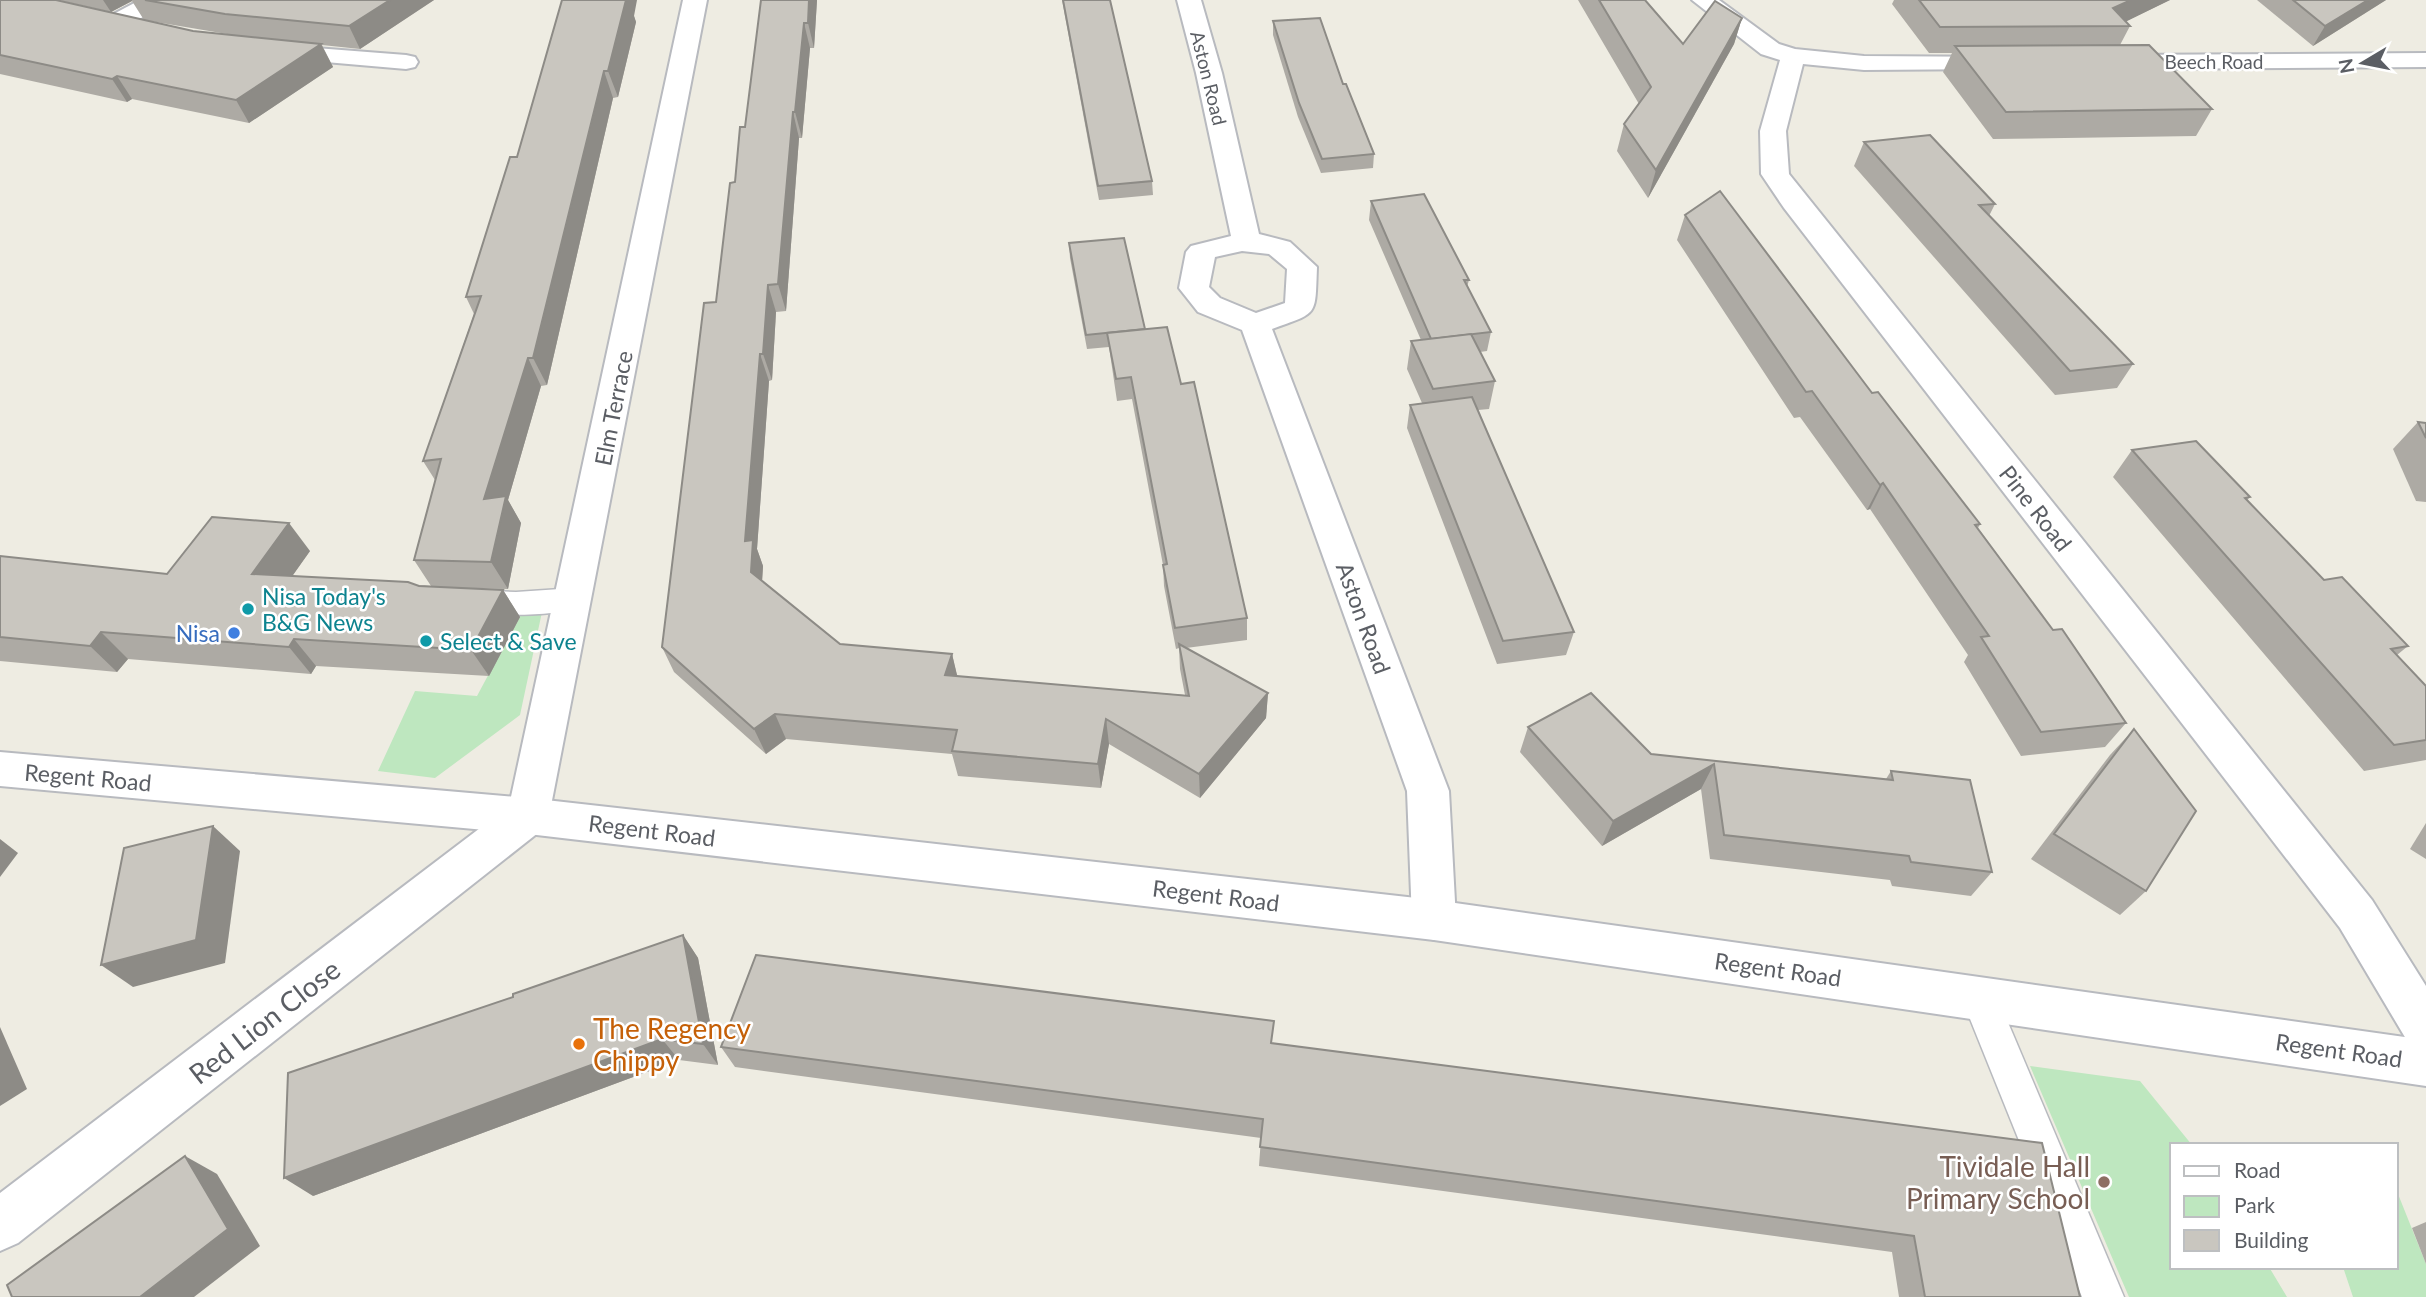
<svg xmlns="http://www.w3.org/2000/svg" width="2426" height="1297" font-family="Lato,sans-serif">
<rect width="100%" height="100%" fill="#eeece2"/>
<g fill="#bee7bf">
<polygon points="542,612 520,715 435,778 378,771 415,691 477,696 520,616"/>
<polygon points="2030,1066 2140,1081 2192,1145 2172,1145 2172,1267 2269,1267 2287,1297 2129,1297"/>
<polygon points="2396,1189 2426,1264 2426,1297 2353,1297 2343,1267 2396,1267"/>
</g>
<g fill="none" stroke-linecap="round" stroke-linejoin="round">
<defs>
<g id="service">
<path d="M575 588 585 591 589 599 585 607C554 616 491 618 460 609L456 601 460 593 470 590 516 592Z"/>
<polygon points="1980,982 1993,987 2124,1297 2082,1297 1962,999 1967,987"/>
</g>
<g id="minor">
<polygon points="140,0 170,0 166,5 122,28 106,28 102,23 106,18"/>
<polygon points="683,0 707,0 549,816 543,829 18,1243 0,1251 0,1193 509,806"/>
<path d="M1177 0H1201L1222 73 1259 234 1290 242 1317 267C1315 317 1319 312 1272 329L1449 791 1456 920 1450 934 1434 940 1418 934 1412 920 1407 791 1242 330 1198 312 1179 288 1186 252 1191 246 1231 236 1196 73ZM1242 251 1269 254 1287 269 1285 303 1256 313 1220 298 1209 287 1215 257Z"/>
<polygon points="1692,0 1719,0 1779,44 1795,49 1864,56 2009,57 2012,62 2009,67 2000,69 1864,70 1803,64 1786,131 1789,174 2372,900 2426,986 2426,1051 2409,1044 2340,928 1784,208 1761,174 1760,131 1780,60 1761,54"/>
<polygon points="277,45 406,55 415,57 418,62 415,67 406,69 268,57 265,52 268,47"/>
<polygon points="2426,53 2426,67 2113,69 2104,67 2101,62 2104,57 2113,55"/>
</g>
<polygon id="tertiary" points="0,752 528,798 1434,900 2426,1040 2426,1086 1434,940 528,834 0,786"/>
</defs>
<use href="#service" stroke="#b8babf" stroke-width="3"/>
<use href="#minor" stroke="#b8babf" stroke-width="4"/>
<use href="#tertiary" stroke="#b8babf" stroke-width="4"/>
<use href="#service" fill="#fff" fill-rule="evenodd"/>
<use href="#minor" fill="#fff" fill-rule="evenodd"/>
<use href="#tertiary" fill="#fff" fill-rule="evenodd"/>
</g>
<g fill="#adaaa4">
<polygon points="0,0 193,31 227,34 144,20 132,1 111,12 58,0 434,0 360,49 322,45 333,67 249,123 132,99 127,102 0,74"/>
<polygon points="761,0 817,0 814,48 810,48 802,138 799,138 786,311 776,312 772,380 769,381 757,549 763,566 762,581 840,644 952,654 957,676 1185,695 1180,669 1179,648 1176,649 1164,586 1163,565 1132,399 1117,401 1109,347 1087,349 1070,258 1069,243 1145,329 1181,384 1247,618 1247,640 1186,648 1268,693 1266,718 1200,798 1109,744 1101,788 958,776 952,754 786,739 766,754 674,672 662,647 716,302 735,182 745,127"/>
<polygon points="1062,0 1110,0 1152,181 1153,195 1099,200"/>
<polygon points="1578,0 1645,0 1683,44 1742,18 1734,44 1648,198 1617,151 1624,124 1639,104"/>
<polygon points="1894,0 2170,0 2126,21 2130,26 2120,45 2212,109 2196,136 1993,139 1943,72 1952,53 1929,53 1892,4"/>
<polygon points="2257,0 2386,0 2313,46"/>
<polygon points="634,16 636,22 618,97 613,98 547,385 541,386 508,500 521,523 508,589 457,588 503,590 520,617 489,676 316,666 311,674 128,659 117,672 0,661 0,556 167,574 310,551 292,576 431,586 414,560 435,480 423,461 474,314 466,297 517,157"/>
<polygon points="1273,21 1343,84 1374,154 1373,168 1321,173 1298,117 1273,35"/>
<polygon points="1864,142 1995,204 1989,216 2133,364 2117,388 2055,395 1854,166"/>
<polygon points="1371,201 1469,280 1467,287 1491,332 1487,351 1480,352 1495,381 1489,409 1478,410 1574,632 1566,655 1497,664 1407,428 1410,405 1422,403 1407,369 1411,341 1421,340 1369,220"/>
<polygon points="1685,215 1872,393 1980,524 1978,528 2053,630 2126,723 2105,747 2021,756 1964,662 1968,655 1870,509 1867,510 1800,417 1794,418 1677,240"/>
<polygon points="2418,422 2426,423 2426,502 2416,501 2393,449"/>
<polygon points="2132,450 2250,497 2247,500 2324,580 2408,646 2397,655 2426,686 2426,760 2364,771 2113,477"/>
<polygon points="1528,727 1651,754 1886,779 1891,771 1992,872 1971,896 1892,886 1890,880 1710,859 1701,789 1602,846 1520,752"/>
<polygon points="2134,729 2146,891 2120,915 2031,859 2110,755"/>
<polygon points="2426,823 2426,859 2410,849"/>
<polygon points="683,935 698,958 718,1065 679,1060 313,1196 513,997"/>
<polygon points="1272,1043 2042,1143 2080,1297 1899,1297 1892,1252 1259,1166 1261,1138 735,1067 721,1047"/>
<polygon points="2426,1222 2426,1264 2412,1228"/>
</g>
<g fill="#8d8b86">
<polygon points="103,0 132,0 132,1 111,12"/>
<polygon points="390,0 434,0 360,49 349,26"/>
<polygon points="624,0 637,0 634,16 636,22 618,97 608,71"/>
<polygon points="809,0 817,0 814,48 808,23"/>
<polygon points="2131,0 2170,0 2117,26 2113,8"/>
<polygon points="2368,0 2386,0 2313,46 2325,26"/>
<polygon points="1742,18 1734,44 1648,198 1656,170"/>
<polygon points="804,23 810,48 802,138 795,112"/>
<polygon points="321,44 333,67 249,123 236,100"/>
<polygon points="604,71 613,98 547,385 533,358"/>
<polygon points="117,76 132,99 127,102 112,79"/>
<polygon points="793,112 799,138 786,311 778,284"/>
<polygon points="768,285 776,312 772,380 763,354"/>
<polygon points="760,354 769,381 757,549 763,566 761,598 751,572 745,541"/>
<polygon points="528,358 541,386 508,500 521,523 508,589 491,562 484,499"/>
<polygon points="1883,483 1870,509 1867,510 1880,485"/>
<polygon points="289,523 310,551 274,602 252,574"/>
<polygon points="503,590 520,617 489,676 471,650"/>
<polygon points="101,632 128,659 117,672 90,646"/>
<polygon points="294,639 316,666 311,674 289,647"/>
<polygon points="952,654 958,679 945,675"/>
<polygon points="1268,693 1266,718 1200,798 1199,774"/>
<polygon points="775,714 786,739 766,754 754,729"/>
<polygon points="1106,719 1109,744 1101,788 1098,764"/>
<polygon points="1714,764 1701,789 1602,846 1613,821"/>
<polygon points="213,826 240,851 225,963 133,987 101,965"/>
<polygon points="0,839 18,853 0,877"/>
<polygon points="683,935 698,958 718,1065 703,1044"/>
<polygon points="0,1027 27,1089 0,1106"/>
<polygon points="662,1039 679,1060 313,1196 284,1178"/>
<polygon points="185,1156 217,1174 260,1246 194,1297 140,1297"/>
</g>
<g fill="#c9c6bf" stroke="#8d8b86" stroke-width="2">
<polygon points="0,0 56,0 193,31 321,44 236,100 117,76 112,79 0,55"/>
<polygon points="145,0 390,0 349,26 225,14"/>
<polygon points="562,0 626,0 608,71 604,71 533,358 528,358 484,499 506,496 491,562 414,560 441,459 423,461 481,296 466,297 510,157 517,157"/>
<polygon points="761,0 809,0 808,23 804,23 795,112 793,112 778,284 768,285 763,354 760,354 745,541 753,540 751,572 840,644 952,654 945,675 1189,696 1179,644 1268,693 1199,774 1106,719 1098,764 952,751 957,730 775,714 754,729 662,647 704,303 716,302 730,183 735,182 740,127 745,127"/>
<polygon points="1063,0 1110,0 1152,181 1098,186"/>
<polygon points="1599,0 1645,0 1683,44 1715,1 1742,18 1656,170 1624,124 1651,87"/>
<polygon points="1919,0 2131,0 2113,8 2130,26 1940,27"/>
<polygon points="2293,0 2368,0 2325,26"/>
<polygon points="1320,18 1343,84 1346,84 1374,154 1322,159 1299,103 1273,21"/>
<polygon points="2149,45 2212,109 2006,112 1955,46"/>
<polygon points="1930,135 1995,204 1979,205 2133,364 2070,371 1864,142"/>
<polygon points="1720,191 1872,393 1878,392 1980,524 1975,525 2053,630 2062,629 2126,723 2041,732 1981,637 1989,636 1883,483 1880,485 1812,391 1806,392 1685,215"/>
<polygon points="1424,194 1469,280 1464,280 1491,332 1431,339 1371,201"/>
<polygon points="1124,238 1145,329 1086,335 1069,243"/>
<polygon points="1167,327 1181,384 1194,382 1247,618 1175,628 1163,565 1167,564 1131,377 1116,379 1107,333"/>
<polygon points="1471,334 1495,381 1433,389 1411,341"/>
<polygon points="1472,397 1574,632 1503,641 1410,405"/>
<polygon points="2418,422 2426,423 2426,438"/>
<polygon points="2196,441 2250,497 2245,498 2324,580 2342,577 2408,646 2391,649 2426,686 2426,740 2394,745 2132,450"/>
<polygon points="212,517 289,523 252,574 408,582 419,586 503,590 471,650 294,639 289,647 101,632 90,646 0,637 0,556 167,574"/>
<polygon points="1591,693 1651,754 1893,780 1891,771 1970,780 1992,872 1911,862 1909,856 1724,835 1714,764 1613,821 1528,727"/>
<polygon points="2134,729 2196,811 2146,891 2054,834"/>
<polygon points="213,826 196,940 101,965 124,848"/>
<polygon points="683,935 703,1044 662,1039 284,1178 288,1073 513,997 513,994"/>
<polygon points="756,955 1274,1021 1271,1043 2042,1143 2080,1297 1925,1297 1914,1236 1260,1147 1263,1119 721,1047"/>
<polygon points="185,1156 228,1229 140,1297 12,1297 7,1285"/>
</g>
<g fill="#0f9aa8" stroke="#fff" stroke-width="2.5">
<circle cx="248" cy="609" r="7"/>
<circle cx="426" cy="641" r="7"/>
</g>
<circle fill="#3f7fe0" stroke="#fff" stroke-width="2.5" cx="234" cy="633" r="7"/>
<circle fill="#e8710a" stroke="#fff" stroke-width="2.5" cx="579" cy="1044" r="7"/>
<circle fill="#8d6e63" stroke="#fff" stroke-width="2.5" cx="2104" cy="1182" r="7"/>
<g text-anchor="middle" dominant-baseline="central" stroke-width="5" stroke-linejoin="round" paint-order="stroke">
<g font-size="19" fill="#5b5e64" stroke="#fff">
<text x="2214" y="61">Beech Road</text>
<text transform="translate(1209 78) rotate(76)">Aston Road</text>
</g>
<g font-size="23" fill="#5b5e64" stroke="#fff">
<text transform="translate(613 408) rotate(-79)">Elm Terrace</text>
<text transform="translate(2036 508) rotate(52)">Pine Road</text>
<text transform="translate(1364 618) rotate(70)">Aston Road</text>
<text transform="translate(88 777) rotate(5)">Regent Road</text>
<text transform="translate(652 830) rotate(7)">Regent Road</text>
<text transform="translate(1216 895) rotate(7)">Regent Road</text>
<text transform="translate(1778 969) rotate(8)">Regent Road</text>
<text transform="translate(2339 1050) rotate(8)">Regent Road</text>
</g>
<g font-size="23" fill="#0d838f" stroke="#fff" text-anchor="start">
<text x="262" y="596">Nisa Today's<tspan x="262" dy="26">B&amp;G News</tspan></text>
<text x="440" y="641">Select &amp; Save</text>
</g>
<g font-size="23" fill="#366cbe" stroke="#fff" text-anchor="end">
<text x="220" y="633">Nisa</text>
</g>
<g font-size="28" fill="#5b5e64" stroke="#fff">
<text transform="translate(264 1021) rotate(-38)">Red Lion Close</text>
</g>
<g font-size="28" fill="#c56008" stroke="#fff" text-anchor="start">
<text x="593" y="1028">The Regency<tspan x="593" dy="32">Chippy</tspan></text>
</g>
<g font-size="28" fill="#785e54" stroke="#fff" text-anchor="end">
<text x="2090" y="1166">Tividale Hall<tspan x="2090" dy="32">Primary School</tspan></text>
</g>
</g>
<rect x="2170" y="1143" width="228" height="126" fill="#ffffff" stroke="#bdbfc1" stroke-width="2"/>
<rect x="2184" y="1166" width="35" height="10" fill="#ffffff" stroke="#bdbfc1" stroke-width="2"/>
<text x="2234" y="1178" font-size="21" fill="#5b5e64">Road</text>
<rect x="2184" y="1196" width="35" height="21" fill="#bee7bf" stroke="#bdbfc1" stroke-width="2"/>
<text x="2234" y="1213" font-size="21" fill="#5b5e64">Park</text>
<rect x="2184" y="1230" width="35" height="21" fill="#c9c6bf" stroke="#bdbfc1" stroke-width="2"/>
<text x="2234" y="1248" font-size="21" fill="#5b5e64">Building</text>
<g transform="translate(2363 63) rotate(260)" stroke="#ffffff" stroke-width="5" paint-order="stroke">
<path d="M0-5L12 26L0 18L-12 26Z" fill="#5b5e64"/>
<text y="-10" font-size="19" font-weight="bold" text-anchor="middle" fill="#5b5e64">N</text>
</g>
</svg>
